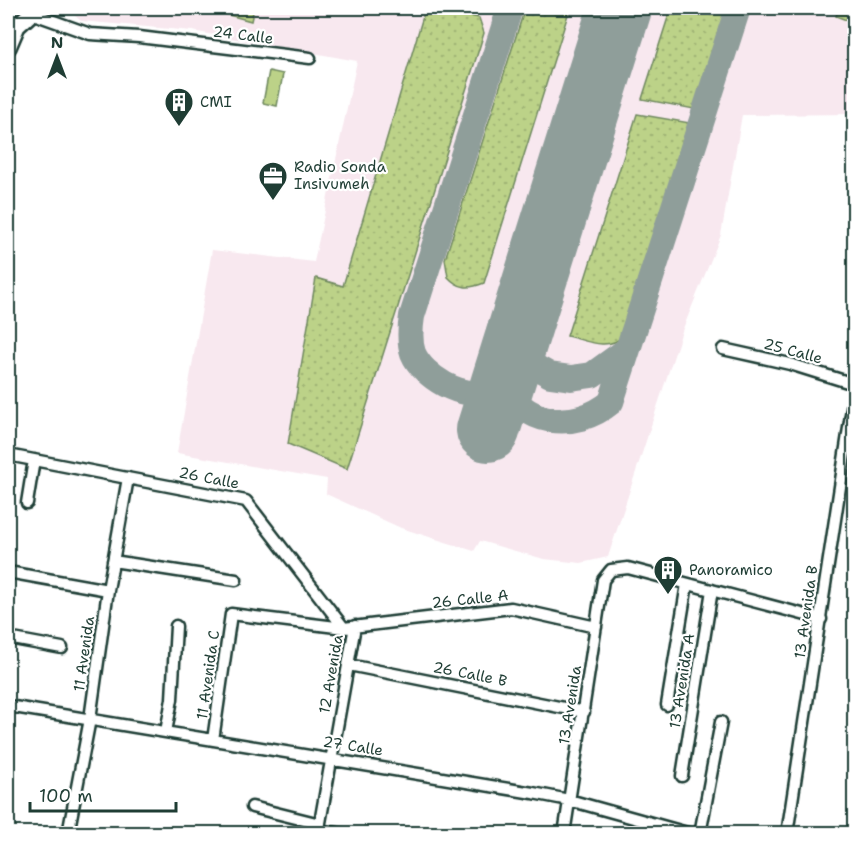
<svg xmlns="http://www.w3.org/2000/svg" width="862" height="841" font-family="'Shantell Sans',sans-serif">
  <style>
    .built { fill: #f8e8ef }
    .grass { fill: url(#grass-dots); stroke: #6e885e; stroke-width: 1.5 }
    .park { fill: #bcd288; stroke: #6e885e; stroke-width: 1.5 }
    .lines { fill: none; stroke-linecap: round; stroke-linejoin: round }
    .taxiway { stroke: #8f9e9a; stroke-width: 26 }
    .runway { stroke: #8f9e9a; stroke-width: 64 }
    .minor-casing { stroke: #1f3d34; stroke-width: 15 }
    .secondary-casing { stroke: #1f3d34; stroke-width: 20 }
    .minor { stroke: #fff; stroke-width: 10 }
    .secondary { stroke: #fff; stroke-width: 15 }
    .labels { text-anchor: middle; stroke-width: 4.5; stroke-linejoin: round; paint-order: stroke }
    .street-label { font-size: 15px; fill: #1f3d34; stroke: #fff }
    .poi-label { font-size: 15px; fill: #1f3d34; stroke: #fff; text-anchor: start }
  </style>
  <defs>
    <pattern id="grass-dots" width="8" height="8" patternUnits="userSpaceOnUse" patternTransform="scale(1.5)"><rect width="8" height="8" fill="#bcd288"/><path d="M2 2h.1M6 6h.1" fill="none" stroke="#a1b576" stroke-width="1.8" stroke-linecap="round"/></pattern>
  </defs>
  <rect width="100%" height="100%" fill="#fff"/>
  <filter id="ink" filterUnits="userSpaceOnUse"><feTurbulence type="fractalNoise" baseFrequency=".0167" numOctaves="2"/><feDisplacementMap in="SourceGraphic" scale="12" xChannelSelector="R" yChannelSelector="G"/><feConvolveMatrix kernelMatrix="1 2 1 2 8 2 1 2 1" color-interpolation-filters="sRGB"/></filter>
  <g filter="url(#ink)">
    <path class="built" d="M66,8H854V114L742,115L721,235L682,331L608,557L581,563L544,559L480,541L474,551L401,528L326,494L327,479L177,453L212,250L314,262L357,61L192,31L81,21Z"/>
    <path class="grass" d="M433,8L479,18L484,33L347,469L288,444L316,278L343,286L424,13Z
      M525,8H570L484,283C469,289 459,289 448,277L445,259Z
      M671,8H727L694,109L642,99Z
      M637,114L690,123L623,336C608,352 585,340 567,336Z"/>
    <path class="park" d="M227,8H254L251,21L225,14Z
      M839,8H854V23L836,16Z
      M269,71L283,74L277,106L263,103Z"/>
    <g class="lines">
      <path class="taxiway" d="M510,8L412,316C410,329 409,341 413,353C423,377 462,400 488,391C493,389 499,384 503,381C522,426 575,432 611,402L738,8
        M518,335L532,365L550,375L571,378L592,375L628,349"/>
      <path class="runway" d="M488,430L620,8"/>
      <g class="minor-casing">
        <path id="minor" d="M31,13L90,34L139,37L310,58
          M723,349L790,364L854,384
          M8,455L246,501L344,628
          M27,503L34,460
          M113,561L236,580
          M8,572L108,590
          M8,638L62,648
          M349,665L584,712
          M667,705L687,584
          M8,706L533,793L569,800L691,834
          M166,732L172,699L176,626
          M213,740L231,614L344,628L511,608L596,627
          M682,776L712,590
          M252,807L320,824
          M319,830L342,834
          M68,834L90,719L108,590L128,478
          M318,834L355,626
          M564,834L603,580L611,570L628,568L821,619
          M700,834L721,722
          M787,834L854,395"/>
      </g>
      <g class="secondary-casing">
        <path id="secondary" d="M8,47L17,26L37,8"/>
      </g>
      <use href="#minor" class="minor"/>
      <use href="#secondary" class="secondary"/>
    </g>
  </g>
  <defs>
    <g id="building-pin" transform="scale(1.5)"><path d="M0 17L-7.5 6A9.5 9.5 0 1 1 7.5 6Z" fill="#1f3d34" stroke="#fff"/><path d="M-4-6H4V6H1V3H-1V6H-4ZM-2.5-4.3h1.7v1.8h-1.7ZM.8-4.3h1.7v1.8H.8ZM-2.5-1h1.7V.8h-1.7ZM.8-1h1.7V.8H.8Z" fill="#fff"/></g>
    <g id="office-pin" transform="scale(1.5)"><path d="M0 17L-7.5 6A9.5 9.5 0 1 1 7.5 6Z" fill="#1f3d34" stroke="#fff"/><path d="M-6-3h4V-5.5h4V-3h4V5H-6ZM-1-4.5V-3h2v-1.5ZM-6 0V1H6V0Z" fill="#fff"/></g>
  </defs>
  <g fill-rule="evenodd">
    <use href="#building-pin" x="179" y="102"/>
    <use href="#office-pin" x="273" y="176"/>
    <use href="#building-pin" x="668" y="570"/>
  </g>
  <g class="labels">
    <g class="street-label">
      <text transform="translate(243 35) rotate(7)" y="5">24 Calle</text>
      <text transform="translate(793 351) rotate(15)" y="5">25 Calle</text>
      <text transform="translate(209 478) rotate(11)" y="5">26 Calle</text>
      <text transform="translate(470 599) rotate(-6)" y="5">26 Calle A</text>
      <text transform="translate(806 612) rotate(-82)" y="5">13 Avenida B</text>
      <text transform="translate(84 654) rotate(-82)" y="5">11 Avenida</text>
      <text transform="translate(331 674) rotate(-80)" y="5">12 Avenida</text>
      <text transform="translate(470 674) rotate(11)" y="5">26 Calle B</text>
      <text transform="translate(208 675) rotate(-82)" y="5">11 Avenida C</text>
      <text transform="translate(682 681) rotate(-81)" y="5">13 Avenida A</text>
      <text transform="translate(570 705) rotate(-81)" y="5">13 Avenida</text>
      <text transform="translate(353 746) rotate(9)" y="5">27 Calle</text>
    </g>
    <g class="poi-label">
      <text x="200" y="107">CMI</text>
      <text x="294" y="172">Radio Sonda<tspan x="294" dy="17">Insivumeh</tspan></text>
      <text x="689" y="575">Panoramico</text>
    </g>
  </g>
  <rect width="862" height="841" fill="none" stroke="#fff" stroke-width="30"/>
  <rect x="15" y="15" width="832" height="811" fill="none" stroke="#1f3d34" stroke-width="2" filter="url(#ink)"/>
  <g transform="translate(57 57)" stroke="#ffffff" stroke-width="4.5" paint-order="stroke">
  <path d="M0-4.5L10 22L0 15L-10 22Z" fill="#1f3d34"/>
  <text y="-9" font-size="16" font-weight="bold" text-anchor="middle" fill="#1f3d34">N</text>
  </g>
  <path d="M30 802v9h146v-9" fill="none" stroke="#1f3d34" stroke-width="3"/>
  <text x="39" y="802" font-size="18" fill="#1f3d34" stroke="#ffffff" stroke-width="4.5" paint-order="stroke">100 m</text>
</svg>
